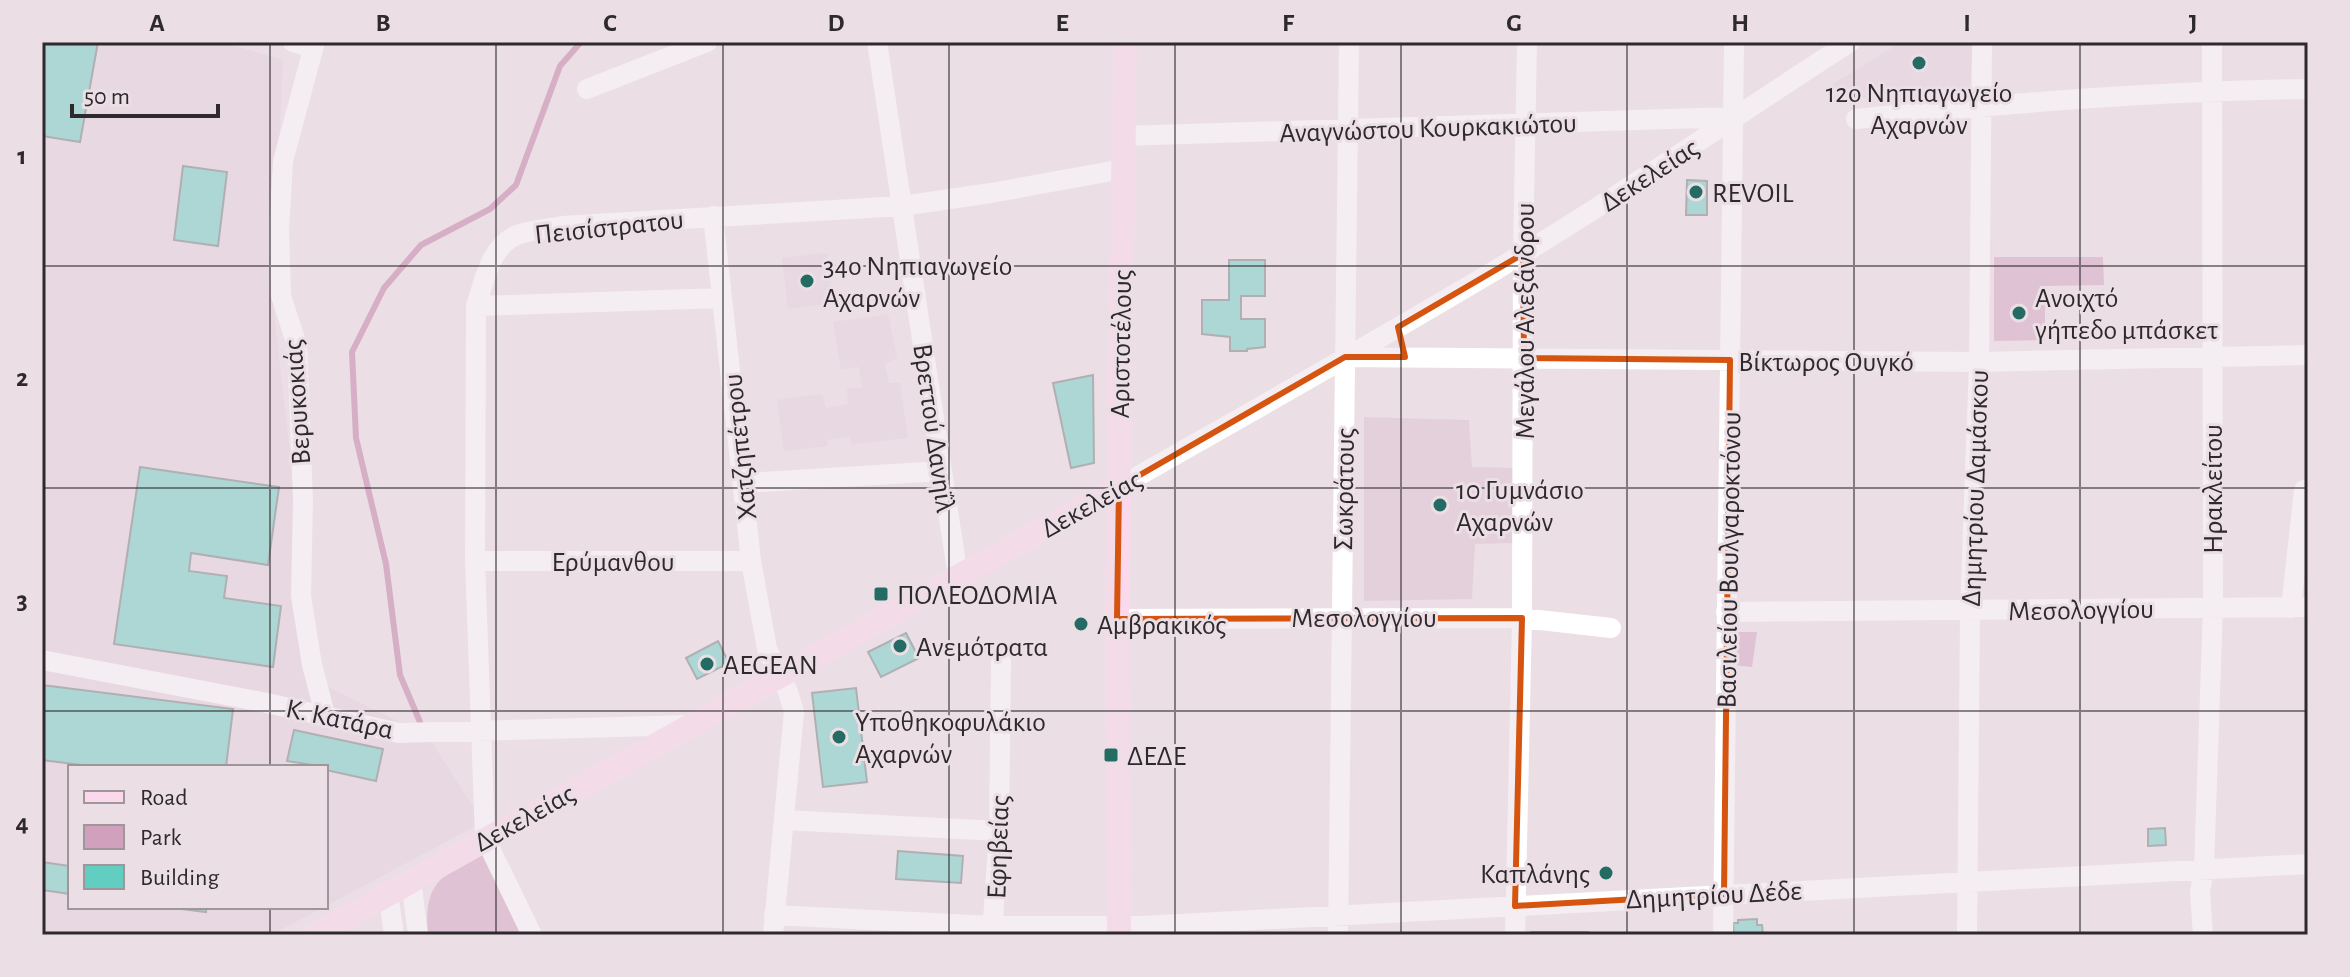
<svg xmlns="http://www.w3.org/2000/svg" width="2350" height="977" font-family="'Alegreya Sans',sans-serif">
  <style>
    .built { fill: #e4d0db }
    .green { fill: #d1a0bc }
    .lines { fill: none; stroke-linecap: round; stroke-linejoin: round }
    .stream { stroke: #bc769f; stroke-width: 6 }
    .building { fill: #62cec1; stroke: #697775; stroke-width: 2 }
    .minor { stroke: #fff; stroke-width: 20 }
    .major { stroke: #fcd8ec; stroke-width: 24 }
    .marked { fill: none; stroke: #d5540f; stroke-width: 6; stroke-linejoin: round }
    .grid { fill: none; stroke: #2e292c; stroke-width: 2; stroke-opacity: 0.55 }
    .poi-dot { fill: #236b63; stroke: #ebdfe5; stroke-width: 3 }
    .labels { text-anchor: middle; stroke-width: 6; stroke-linejoin: round; paint-order: stroke }
    .poi-label { font-size: 28px; fill: #2e292c; stroke: #ebdfe5; text-anchor: start }
    .street-label { font-size: 28px; fill: #2e292c; stroke: #ebdfe5 }
    .neatline { fill: none; stroke: #2e292c; stroke-width: 3 }
    .grid-label { font-size: 26px; text-anchor: middle; font-weight: bold; fill: #2e292c }
  </style>
  <rect width="100%" height="100%" fill="#ebdfe5"/>
  <path class="built" d="M42,42H222L283,60L272,295L316,681L428,736L483,822L326,906V767H70V907H324L271,935H42Z
    M1901,42H1973L1970,93L1845,99L1837,94L1833,84Z
    M827,253L833,303L788,309L782,258Z
    M888,314L897,358L885,364L889,383H900L908,438L852,444L849,437L827,440L828,446L784,451L777,400L822,394L826,408L848,404L847,389L862,387L859,367L841,369L833,322Z
    M1364,417L1469,420L1472,467L1516,468L1514,543L1475,544L1472,599L1364,601Z"/>
  <path class="green" d="M1994,257H2103L2104,285L2045,286V340L1994,341Z
    M1734,632H1757L1752,667L1734,665Z
    M484,853L521,935H428C423,882 441,876 484,853Z"/>
  <g class="lines">
    <path class="stream" d="M420,722L400,675L386,564L356,438L352,352L384,288L421,245L490,209L516,185L560,66L581,42"/>
  </g>
  <path class="building" d="M42,42H98L80,142L42,136Z
    M183,166L227,172L218,246L174,240Z
    M1687,180L1707,181V215H1686Z
    M1229,260H1265V296H1241V319H1265V347L1247,349V351H1230V337L1202,334V300H1229Z
    M1093,375L1094,463L1071,468L1053,383Z
    M140,467L279,487L268,565L191,553L189,571L227,576L224,598L281,606L273,667L114,644Z
    M906,633L919,658L881,677L868,652Z
    M718,641L729,663L697,679L686,658Z
    M42,685L233,709L226,767H98L42,760Z
    M856,688L867,782L823,787L812,693Z
    M294,730L383,749L376,781L326,770V767L287,761Z
    M2165,828L2166,845L2148,846V829Z
    M898,851L963,856L961,883L896,879Z
    M42,862L70,866V894L42,890Z
    M166,907H206V912Z
    M1757,919V925H1762L1763,935H1734L1733,923H1738V920Z
    M1531,932H1588V935H1531Z"/>
  <g class="lines">
    <path class="minor" d="M293,42L313,48
      M315,42L283,161L279,230L281,296L297,345L303,501L301,596L312,665L326,718
      M877,42L958,577
      M587,89L707,42
      M1856,119C2006,103 2157,91 2308,89
      M1123,136L1733,117
      M713,216L751,561L767,649L788,692L794,712L773,935
      M476,306L722,298
      M1345,357L1979,362L2308,355
      M744,483L941,471
      M1119,487C1254,410 1390,334 1524,253C1635,186 1741,112 1850,42
      M475,561H751
      M2291,608L2304,490
      M1726,612L2308,607
      M1117,619L1522,618L1611,628
      M42,660L267,703L399,733L691,725
      M784,820L999,831
      M411,880L418,935
      M388,893L394,935
      M774,915L993,926H1142L2308,864
      M532,935L485,838L475,561L476,306C484,282 490,246 517,235C531,230 548,229 562,226L902,206L991,193L1123,169
      M992,935L999,831L1001,662
      M1338,935L1349,42
      M1515,935L1522,618L1523,254L1527,42
      M1723,935L1734,42
      M1967,935L1970,611L1979,362L1982,42
      M2203,935L2200,892L2204,868L2213,607L2212,42"/>
    <path class="major" d="M315,935L1119,487
      M1119,935L1117,619L1125,42"/>
  </g>
  <path d="M0 0H2350V977H0ZM1523,254L1524,358L1730,360L1724,894L1515,906L1522,618L1117,619L1119,487L1345,357H1405L1398,327Z" fill="#ebdfe5" fill-opacity=".55" fill-rule="evenodd"/>
  <path class="marked" d="M1523,254L1524,358L1730,360L1724,894L1515,906L1522,618L1117,619L1119,487L1345,357H1405L1398,327Z"/>
  <path class="grid" d="M270,42V767M496,42V935M723,42V935M949,42V935M1175,42V935M1401,42V935M1627,42V935M1854,42V935M2080,42V935M42,266H2308M42,488H2308M42,711H2308M270,907V935"/>
  <g class="poi-dot">
    <circle cx="1919" cy="63" r="8"/>
    <circle cx="1696" cy="192" r="8"/>
    <circle cx="807" cy="281" r="8"/>
    <circle cx="2019" cy="313" r="8"/>
    <circle cx="1440" cy="505" r="8"/>
    <rect x="873" y="586" width="16" height="16" rx="4"/>
    <circle cx="1081" cy="624" r="8"/>
    <circle cx="900" cy="646" r="8"/>
    <circle cx="707" cy="664" r="8"/>
    <circle cx="839" cy="737" r="8"/>
    <rect x="1103" y="747" width="16" height="16" rx="4"/>
    <circle cx="1606" cy="873" r="8"/>
  </g>
  <g class="labels">
    <g class="poi-label">
      <text x="1919" y="102" text-anchor="middle">12ο Νηπιαγωγείο<tspan x="1919" dy="32">Αχαρνών</tspan></text>
      <text x="1712" y="202">REVOIL</text>
      <text x="823" y="275">34o Νηπιαγωγείο<tspan x="823" dy="32">Αχαρνών</tspan></text>
      <text x="2035" y="307">Ανοιχτό<tspan x="2035" dy="32">γήπεδο μπάσκετ</tspan></text>
      <text x="1456" y="499">10 Γυμνάσιο<tspan x="1456" dy="32">Αχαρνών</tspan></text>
      <text x="897" y="604">ΠΟΛΕΟΔΟΜΙΑ</text>
      <text x="1097" y="634">Αμβρακικός</text>
      <text x="916" y="656">Ανεμότρατα</text>
      <text x="723" y="674">AEGEAN</text>
      <text x="855" y="731">Υποθηκοφυλάκιο<tspan x="855" dy="32">Αχαρνών</tspan></text>
      <text x="1127" y="765">ΔΕΔΕ</text>
      <text x="1590" y="883" text-anchor="end">Καπλάνης</text>
    </g>
    <g class="street-label">
      <text transform="translate(1428 127) rotate(-2)" y="10">Αναγνώστου Κουρκακιώτου</text>
      <text transform="translate(1649 174) rotate(-33)" y="10">Δεκελείας</text>
      <text transform="translate(609 226) rotate(-6)" y="10">Πεισίστρατου</text>
      <text transform="translate(1524 321) rotate(-90)" y="10">Μεγάλου Αλεξάνδρου</text>
      <text transform="translate(1120 344) rotate(-89)" y="10">Αριστοτέλους</text>
      <text x="1826" y="371">Βίκτωρος Ουγκό</text>
      <text transform="translate(296 402) rotate(-94)" y="10">Βερυκοκιάς</text>
      <text transform="translate(935 428) rotate(82)" y="10">Βρεττού Δανηΐλ</text>
      <text transform="translate(739 447) rotate(-96)" y="10">Χατζηπέτρου</text>
      <text transform="translate(1974 488) rotate(-88)" y="10">Δημητρίου Δαμάσκου</text>
      <text transform="translate(1343 489) rotate(-89)" y="10">Σωκράτους</text>
      <text transform="translate(2212 489) rotate(-90)" y="10">Ηρακλείτου</text>
      <text transform="translate(1091 503) rotate(-29)" y="10">Δεκελείας</text>
      <text transform="translate(1728 560) rotate(-89)" y="10">Βασιλείου Βουλγαροκτόνου</text>
      <text x="613" y="571">Ερύμανθου</text>
      <text transform="translate(2081 609) rotate(-1)" y="10">Μεσολογγίου</text>
      <text x="1364" y="627">Μεσολογγίου</text>
      <text transform="translate(340 718) rotate(12)" y="10">Κ. Κατάρα</text>
      <text transform="translate(524 817) rotate(-29)" y="10">Δεκελείας</text>
      <text transform="translate(997 847) rotate(-88)" y="10">Εφηβείας</text>
      <text transform="translate(1714 894) rotate(-3)" y="10">Δημητρίου Δέδε</text>
    </g>
  </g>
  <rect width="2350" height="977" fill="none" stroke="#ebdfe5" stroke-width="88"/>
  <rect x="68" y="765" width="260" height="144" fill="#ebdfe5" stroke="#9f969b" stroke-width="2"/>
  <rect x="84" y="791" width="40" height="12" fill="#fcd8ec" stroke="#9f969b" stroke-width="2"/>
  <text x="140" y="805" font-size="24" fill="#2e292c">Road</text>
  <rect x="84" y="825" width="40" height="24" fill="#d1a0bc" stroke="#9f969b" stroke-width="2"/>
  <text x="140" y="845" font-size="24" fill="#2e292c">Park</text>
  <rect x="84" y="865" width="40" height="24" fill="#62cec1" stroke="#9f969b" stroke-width="2"/>
  <text x="140" y="885" font-size="24" fill="#2e292c">Building</text>
  <path d="M72 104v12h146v-12" fill="none" stroke="#2e292c" stroke-width="4"/>
  <text x="84" y="104" font-size="24" fill="#2e292c" stroke="#ebdfe5" stroke-width="6" paint-order="stroke">50 m</text>
  <rect x="44" y="44" width="2262" height="889" class="neatline"/>
  <g class="grid-label">
    <text x="157" y="31">A</text>
    <text x="383" y="31">B</text>
    <text x="610" y="31">C</text>
    <text x="836" y="31">D</text>
    <text x="1062" y="31">E</text>
    <text x="1288" y="31">F</text>
    <text x="1514" y="31">G</text>
    <text x="1740" y="31">H</text>
    <text x="1967" y="31">I</text>
    <text x="2193" y="31">J</text>
    <text x="22" y="164">1</text>
    <text x="22" y="386">2</text>
    <text x="22" y="609">3</text>
    <text x="22" y="831">4</text>
  </g>
</svg>
